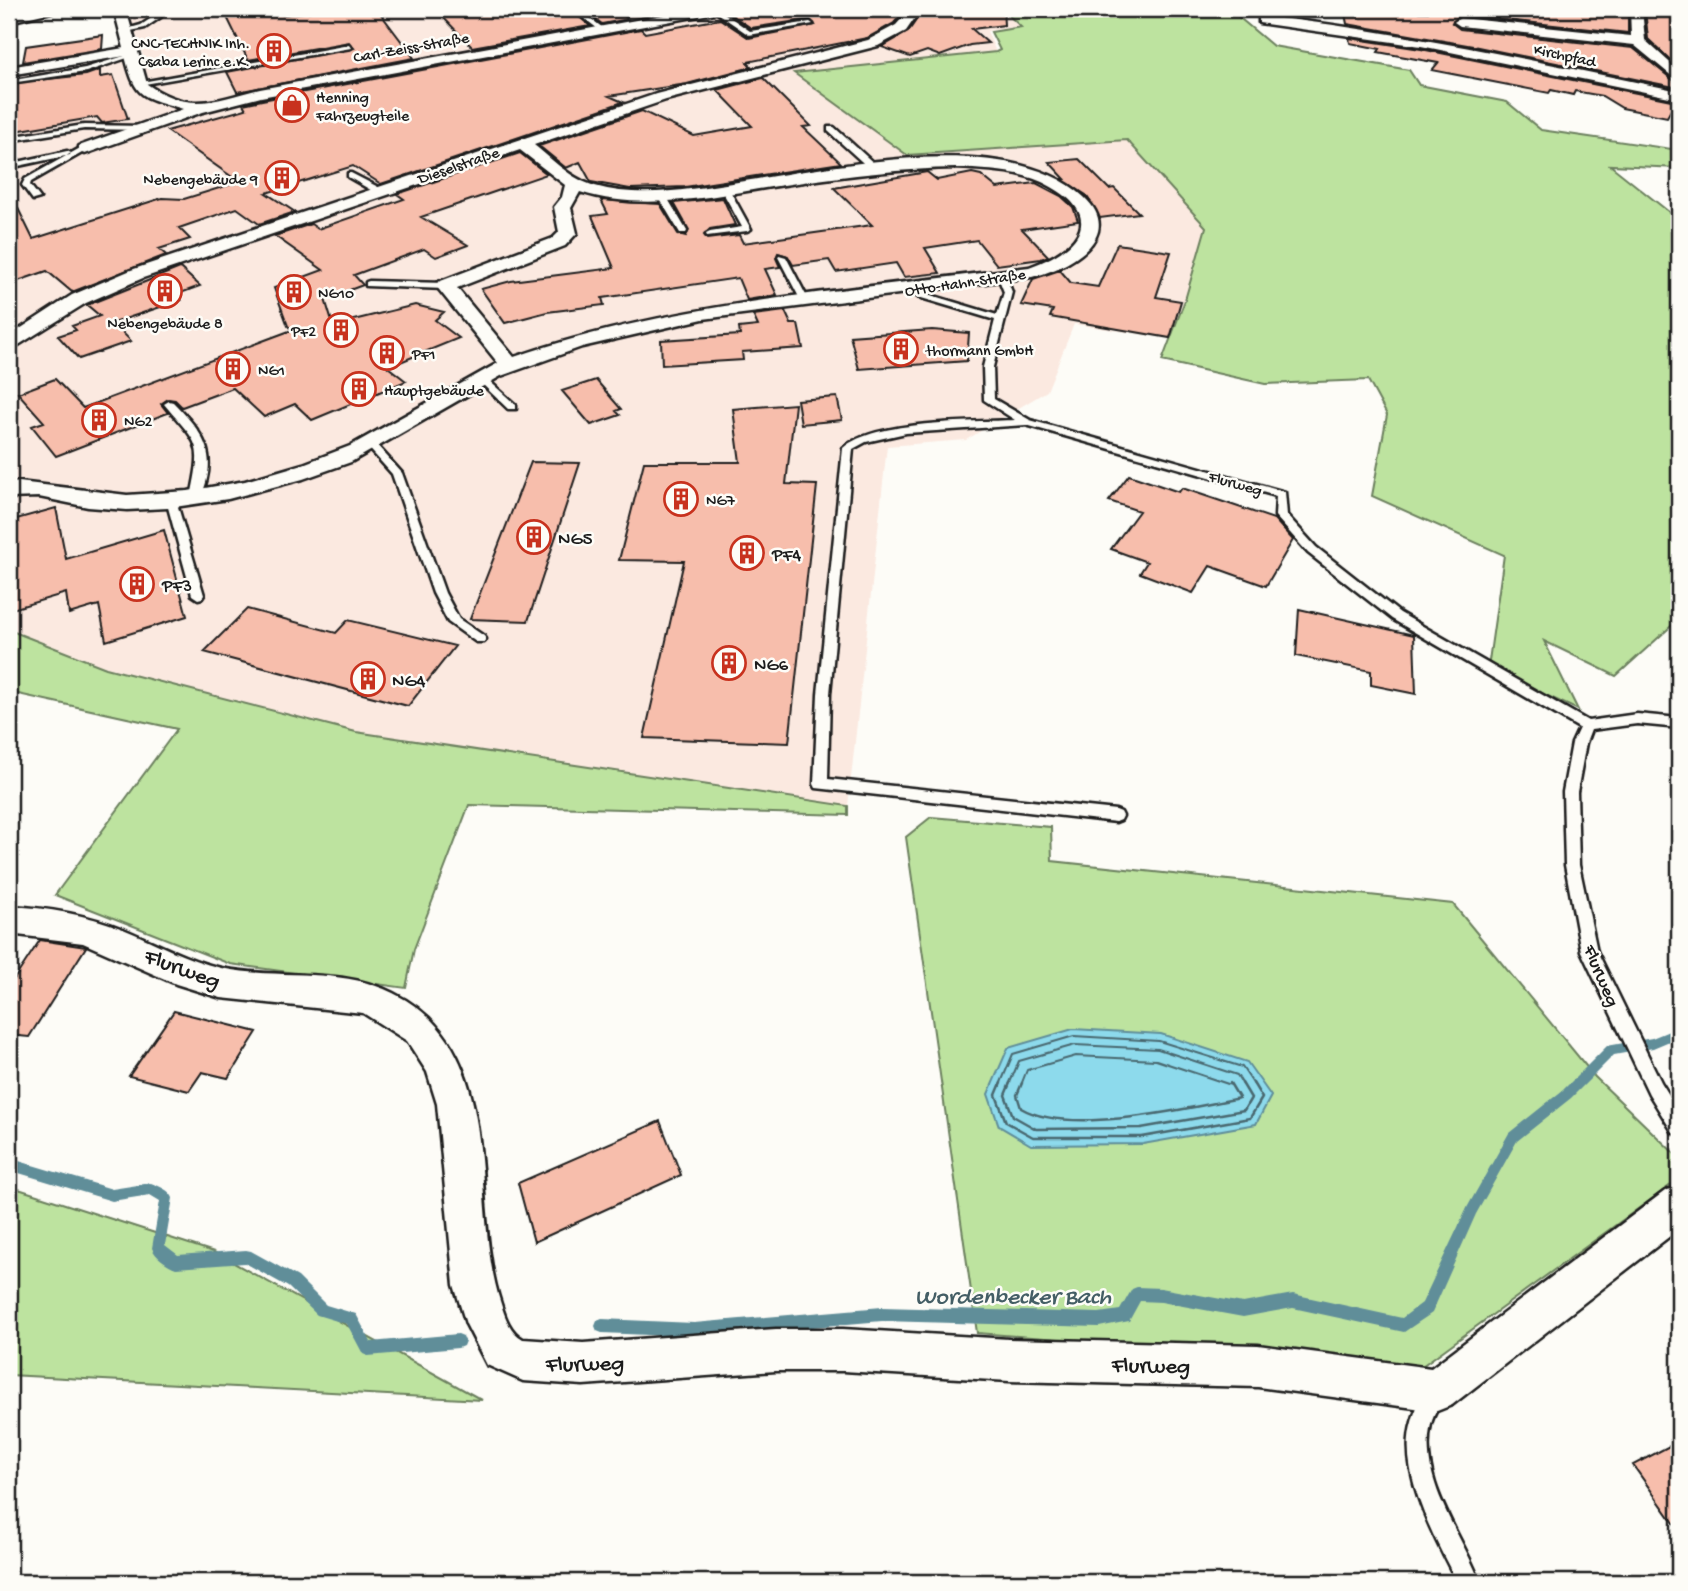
<svg xmlns="http://www.w3.org/2000/svg" width="1688" height="1591" font-family="'Gochi Hand',sans-serif">
  <style>
    .built { fill: #fbe9e0 }
    .green { fill: #bde39f; stroke: #6c805e; stroke-width: 2 }
    .water { fill: #8ddaec; stroke: #608e99; stroke-width: 2 }
    .lines { fill: none; stroke-linecap: round; stroke-linejoin: round }
    .shore-far1 { stroke: #49686f; stroke-width: 2 }
    .shore { stroke: #49686f; stroke-width: 2.5 }
    .stream { fill: #608e99; fill-rule: evenodd }
    .building { fill: #f7beac; stroke: #1c1c1c; stroke-width: 2 }
    .service-casing { stroke: #1c1c1c; stroke-width: 5 }
    .minor-casing { stroke: #1c1c1c; stroke-width: 5 }
    .service { fill: #fdfcf7; fill-rule: evenodd }
    .minor { fill: #fdfcf7; fill-rule: evenodd }
    .labels { text-anchor: middle; stroke-width: 5; stroke-linejoin: round; paint-order: stroke }
    .far-poi-label { font-size: 16px; fill: #1c1c1c; stroke: #fdfcf7; text-anchor: start }
    .far-street-label { font-size: 16px; fill: #1c1c1c; stroke: #fdfcf7 }
    .poi-label { font-size: 19px; fill: #1c1c1c; stroke: #fdfcf7; text-anchor: start }
    .street-label { font-size: 19px; fill: #1c1c1c; stroke: #fdfcf7 }
    .near-street-label { font-size: 23px; fill: #1c1c1c; stroke: #fdfcf7 }
    .near-water-label { font-size: 24px; font-style: italic; fill: #445e65; stroke: #fdfcf7 }
  </style>
  <rect width="100%" height="100%" fill="#fdfcf7"/>
  <filter id="ink" filterUnits="userSpaceOnUse"><feTurbulence type="fractalNoise" baseFrequency=".0143" numOctaves="2"/><feDisplacementMap in="SourceGraphic" scale="14" xChannelSelector="R" yChannelSelector="G"/><feConvolveMatrix kernelMatrix="1 2 1 2 8 2 1 2 1" color-interpolation-filters="sRGB"/></filter>
  <g filter="url(#ink)">
    <path class="built" d="M127,9H1002L1021,27L987,31L996,52L795,73L907,155L1127,140L1207,227L1172,339L1074,324L1047,391L966,440L887,446L848,806L356,732L106,668L9,630V77L143,56Z"/>
    <path class="green" d="M1002,9H1229L1273,46L1409,70L1419,85L1507,102L1541,130L1679,150V168L1610,165L1679,220V619L1616,676L1544,641L1578,710L1488,668L1504,555L1372,496L1387,415L1368,380L1265,384L1162,361L1185,300L1206,227L1127,140L907,155L794,73L996,52L1000,50L991,32L1021,27Z
      M9,630L106,668L356,732L848,806V815L469,805L414,949L406,988L230,964L55,895L177,729L9,692Z
      M931,817L1051,827L1052,861L1453,904L1595,1077L1679,1158V1179L1422,1366L977,1333L906,837Z
      M9,1186L214,1252L482,1400L9,1375Z"/>
    <path class="water" d="M1073,1029L1161,1034L1247,1062L1271,1096L1256,1124L1143,1144L1031,1145L999,1126L988,1094L1008,1048Z"/>
    <g class="lines">
      <path class="shore-far1" d="M1000,1085L1013,1054L1074,1036L1159,1041L1242,1067L1254,1085
        M1009,1085L1019,1061L1075,1045L1158,1049L1237,1075L1243,1085
        M1021,1085L1027,1070L1076,1056L1156,1060L1231,1085"/>
      <path class="shore" d="M1001,1083L996,1095L1006,1122L1033,1137H1142L1250,1118L1262,1098L1253,1083
        M1010,1083L1005,1095L1013,1116L1036,1129L1141,1128L1244,1110L1251,1098L1242,1083
        M1022,1083L1017,1095L1021,1108C1068,1136 1185,1109 1239,1098L1230,1083"/>
      <path class="stream" d="M1679,1027V1037L1653,1048L1614,1055L1571,1098L1517,1141L1476,1214L1432,1313L1404,1332L1293,1308L1243,1317L1161,1302L1140,1301L1129,1321L1099,1327L882,1321L694,1337L602,1333L597,1331L595,1326L597,1321L602,1319L694,1323L882,1307L1099,1313L1120,1310L1132,1289L1137,1287L1161,1288L1243,1303L1293,1294L1402,1318L1422,1303L1468,1206L1509,1133L1563,1090L1607,1046L1652,1038Z
        M9,1158L112,1189L151,1183C159,1186 170,1190 173,1198L165,1245L178,1255L246,1250L251,1251L298,1277L326,1305L356,1314L371,1342L458,1334L463,1336L465,1341L463,1346L458,1348L368,1356L363,1354L347,1324L317,1315L288,1287L245,1263L176,1268C168,1265 155,1257 152,1248L160,1201L150,1195L112,1201L9,1170Z"/>
    </g>
    <path class="building" d="M223,9H278L283,15L326,9H377L414,58L237,92L227,72L354,48L349,42L248,60Z
      M435,9H570L590,26L472,47Z
      M582,9H616L628,19L602,24Z
      M756,9H901L902,14L894,23L867,38L747,62L752,67L687,84L609,96L623,102L381,184L353,166L266,193L295,212L259,224L237,208L179,228L190,239L159,249L166,255L72,292L47,271L9,284V190L33,239L162,198L184,199L239,182L167,131L246,109L243,104L262,100L641,29L645,33L720,19L749,38L815,25L810,19L751,28L729,13Z
      M918,9H1003L1004,25L972,29L988,43L970,45L940,56L927,51L910,57L882,47L908,32L919,16Z
      M1344,9L1428,12V9H1628V33L1460,15L1452,23L1460,29L1633,48L1679,85V88L1473,46L1347,24Z
      M1645,9H1679V68L1648,39Z
      M103,35L102,49L23,62L26,46Z
      M1349,38L1421,49L1676,101L1667,117L1622,108L1602,96L1575,91L1573,95L1551,90L1549,93L1432,70L1438,63L1378,52L1380,49L1350,43Z
      M100,70V77L113,75L128,119L102,123L97,117L9,132V83L86,75Z
      M763,78L811,126L803,127L841,163L685,187L630,189L591,182L580,162L566,168L539,146L642,111L694,136L752,126L717,90Z
      M520,153L547,174L421,217L468,245L436,257L424,249L354,275L363,285L325,299L333,325L415,305L444,312L435,320L459,338L388,367L406,381L312,420L295,404L264,417L233,388L182,407L175,400L168,399L161,404L168,413L165,414L56,456L32,426L44,422L18,393L55,379L83,408L292,330L288,326L274,288L323,270L275,236L311,224L318,229L404,199L397,194Z
      M1079,159L1109,189L1114,188L1139,213L1100,218L1086,195L1061,179H1065L1049,162Z
      M927,172L937,180L972,173L981,175L997,188L1036,183L1061,196L1073,207L1078,221L1022,229L1048,256L1041,259L997,265L977,240L925,248L940,273L904,277L896,263L836,272L829,260L793,265L788,256L778,253L776,258L780,267L765,269L777,295L747,300L738,278L602,298L604,305L547,312L505,323L481,289L511,281L614,268L592,216L608,214L601,200L660,204L678,234L686,236L689,230L674,203L723,198L735,225L710,229L704,235L707,239L739,235L743,243L872,225L834,188Z
      M1117,244L1171,252L1156,297L1181,301L1170,338L1050,317L1053,310L1021,305L1033,279L1060,270L1071,283L1098,287Z
      M180,268L200,286L175,295L181,300L113,323L131,341L79,359L58,336L76,330L72,326L100,316L87,305Z
      M785,311L791,324H798L803,348L742,352L743,360L662,365L661,340L740,335L739,328L758,326L753,315Z
      M932,330L969,333L967,361L859,369L850,336Z
      M596,380L621,409L616,411L620,415L591,425L562,391Z
      M837,397L842,420L801,424L797,400Z
      M795,404L786,484L817,485L789,743L644,738L684,561L619,560L644,462H740L733,409Z
      M531,462L580,463L528,621L470,619Z
      M1129,475L1179,492L1182,488L1274,519L1293,540L1266,586L1210,566L1193,593L1140,573L1147,562L1111,549L1139,511L1109,501Z
      M56,508L66,559L164,530L187,616L106,641L99,605L69,614L66,593L9,610V521Z
      M247,609L336,633L348,620L455,646L408,706L204,652Z
      M1299,609L1414,635L1416,694L1371,685V671L1296,656Z
      M40,940L86,947L29,1037L9,1035V987Z
      M174,1011L257,1032L228,1078L202,1072L189,1091L129,1076Z
      M660,1121L681,1175L534,1242L518,1183Z
      M1679,1441V1530L1633,1465Z"/>
    <g class="lines">
      <g class="service-casing">
        <path id="service" d="M156,9H166L161,11V17L145,28L126,32L123,30L141,25L156,15Z
          M572,9H578L607,31L602,32Z
          M711,9H718L750,31L810,22L813,24L749,35Z
          M349,45L351,48L139,85L136,83Z
          M131,54L136,55L86,72L17,82L14,80L85,68Z
          M84,125L145,126L149,128L145,130L84,129L9,141V137Z
          M828,127H834L878,167V171H872L828,131Z
          M82,147L89,149L31,182L30,185L40,198L33,200L22,185L25,179Z
          M67,151L71,153L70,155L9,168V164Z
          M351,173L382,189L383,191L376,193L348,177V173Z
          M725,187L729,189L751,229L747,231L707,236L706,234L710,232L742,227L721,189Z
          M659,194H665L687,231L686,233H680L658,196Z
          M779,255L786,257L809,301L808,303L801,301L778,257Z
          M1002,274L1006,277L1012,292L993,367L994,399L1030,420L1285,492L1287,515L1316,547L1400,613L1588,721L1637,714L1679,718V728L1637,724L1591,730L1586,743L1577,792L1579,865L1597,951L1661,1082L1679,1111V1135L1673,1133L1649,1094L1581,951L1565,865L1563,792L1572,743L1579,728L1392,619L1308,553L1275,516L1276,496L1026,425L906,433L866,442L853,449L830,694L828,779L1116,810L1121,812L1123,816L1121,820L1116,822L816,788L814,784L818,694L843,448C875,420 972,422 1015,420L984,400L983,367L995,320L918,297L906,289L913,287L924,293L997,315L1004,292L998,277Z
          M369,281L445,283L449,286L445,289L366,286V282Z
          M479,377H485L516,405V409H508L479,381Z
          M169,401L173,402C204,434 220,454 200,499L196,500L191,497C203,440 199,446 164,404Z
          M371,442L375,443L402,473L445,593L459,619L484,636L486,639L484,642H476L448,622L433,593L392,474L366,445Z
          M171,497L176,500L204,595L202,598L198,599L192,595L166,500Z
          M1435,1384L1442,1387L1445,1394C1441,1404 1434,1413 1431,1424C1418,1481 1461,1532 1480,1582H1457C1435,1539 1397,1471 1412,1422C1415,1409 1422,1398 1428,1387Z"/>
      </g>
      <g class="minor-casing">
        <path id="minor" d="M39,9H64L9,22V14Z
          M114,9H126L147,84C190,114 215,100 260,89L696,9H721L715,13L261,97L203,112L85,154L79,152V146L183,109C142,96 136,100 125,56L9,75V67L124,48Z
          M903,9H915L917,15L906,31L878,46L666,100L534,145C553,160 571,179 595,186C640,199 693,189 738,182C830,168 1009,127 1084,197C1127,237 1066,269 1032,277L703,319L582,347L501,376L351,462L303,479L228,499L168,508L127,510L88,507L39,497L9,498V484L19,482L127,495L188,491L245,481L303,464L350,446L498,363L436,286L438,282L553,238L559,232L554,207L562,197L565,185L520,150L143,278L86,303L9,351V336L72,295L131,270L656,94L868,40L896,25L905,15ZM956,168C984,170 1016,170 1042,182C1107,213 1083,248 1029,267C855,290 681,300 514,357L457,288L565,246L577,233L571,208L580,192C650,214 726,193 797,183C850,175 902,169 956,168Z
          M1630,9H1642L1645,40L1679,71V82L1634,45L1460,26L1454,22L1460,18L1631,36Z
          M1264,16C1404,32 1541,62 1679,91V99L1421,46L1259,23V17Z
          M9,906C49,908 85,914 123,929C155,942 186,960 221,968C278,980 339,966 393,993C510,1050 467,1203 501,1304C505,1317 510,1332 523,1339L583,1343L776,1329H843L1009,1339L1258,1345L1431,1368L1665,1191L1679,1186V1229L1452,1405L1437,1411L1258,1387L1009,1381L843,1371H776L583,1385L523,1381L487,1365L466,1324L454,1285L437,1104L427,1072L407,1041L363,1013L221,998L176,984L83,943L9,934Z"/>
      </g>
      <use href="#service" class="service"/>
      <use href="#minor" class="minor"/>
    </g>
  </g>
  <defs>
    <g id="building-ring" transform="scale(1.75)"><circle r="9.5" fill="#fdfcf7" stroke="#c8321e" stroke-width="1.5"/><path d="M-4-6H4V6H1V3H-1V6H-4ZM-2.5-4.3h1.7v1.8h-1.7ZM.8-4.3h1.7v1.8H.8ZM-2.5-1h1.7V.8h-1.7ZM.8-1h1.7V.8H.8Z" fill="#c8321e"/></g>
    <g id="shop-ring" transform="scale(1.75)"><circle r="9.5" fill="#fdfcf7" stroke="#c8321e" stroke-width="1.5"/><path d="M-5-2.5h2.3a2.7 3.5 0 0 1 5.4 0H5L5.5 6h-11ZM-1.5-2.5h3a1.5 2.3 0 0 0-3 0Z" fill="#c8321e"/></g>
  </defs>
  <g fill-rule="evenodd">
    <use href="#building-ring" x="274" y="51"/>
    <use href="#shop-ring" x="292" y="105"/>
    <use href="#building-ring" x="282" y="178"/>
    <use href="#building-ring" x="165" y="291"/>
    <use href="#building-ring" x="294" y="292"/>
    <use href="#building-ring" x="341" y="330"/>
    <use href="#building-ring" x="901" y="349"/>
    <use href="#building-ring" x="387" y="353"/>
    <use href="#building-ring" x="233" y="369"/>
    <use href="#building-ring" x="359" y="389"/>
    <use href="#building-ring" x="99" y="420"/>
    <use href="#building-ring" x="681" y="499"/>
    <use href="#building-ring" x="534" y="537"/>
    <use href="#building-ring" x="747" y="553"/>
    <use href="#building-ring" x="137" y="584"/>
    <use href="#building-ring" x="729" y="663"/>
    <use href="#building-ring" x="368" y="679"/>
  </g>
  <g class="labels">
    <g class="far-poi-label">
      <text x="250" y="48" text-anchor="end">CNC-TECHNIK Inh.<tspan x="250" dy="18">Csaba Lerinc e.K.</tspan></text>
      <text x="316" y="102">Henning<tspan x="316" dy="18">Fahrzeugteile</tspan></text>
      <text x="258" y="184" text-anchor="end">Nebengebäude 9</text>
      <text x="318" y="298">NG10</text>
      <text x="165" y="328" text-anchor="middle">Nebengebäude 8</text>
      <text x="316" y="336" text-anchor="end">PF2</text>
      <text x="926" y="355">thormann GmbH</text>
      <text x="412" y="359">PF1</text>
      <text x="258" y="375">NG1</text>
      <text x="384" y="395">Hauptgebäude</text>
      <text x="124" y="426">NG2</text>
      <text x="706" y="505">NG7</text>
    </g>
    <g class="far-street-label">
      <text transform="translate(411 46) rotate(-10)" y="6">Carl-Zeiss-Straße</text>
      <text transform="translate(1565 54) rotate(12)" y="6">Kirchpfad</text>
      <text transform="translate(458 164) rotate(-19)" y="6">Dieselstraße</text>
      <text transform="translate(965 281) rotate(-8)" y="6">Otto-Hahn-Straße</text>
      <text transform="translate(1236 482) rotate(16)" y="6">Flurweg</text>
    </g>
    <g class="poi-label">
      <text x="558" y="544">NG5</text>
      <text x="772" y="560">PF4</text>
      <text x="162" y="591">PF3</text>
      <text x="754" y="670">NG6</text>
      <text x="392" y="686">NG4</text>
    </g>
    <g class="street-label">
      <text transform="translate(1603 975) rotate(67)" y="7">Flurweg</text>
    </g>
    <g class="near-street-label">
      <text transform="translate(183 967) rotate(20)" y="8">Flurweg</text>
      <text transform="translate(585 1362) rotate(-1)" y="8">Flurweg</text>
      <text transform="translate(1151 1364) rotate(1)" y="8">Flurweg</text>
    </g>
    <g class="near-water-label">
      <text x="1013" y="1303">Wordenbecker Bach</text>
    </g>
  </g>
  <rect width="1688" height="1591" fill="none" stroke="#fdfcf7" stroke-width="35"/>
  <rect x="18" y="18" width="1653" height="1556" fill="none" stroke="#1c1c1c" stroke-width="2.5" filter="url(#ink)"/>
</svg>
